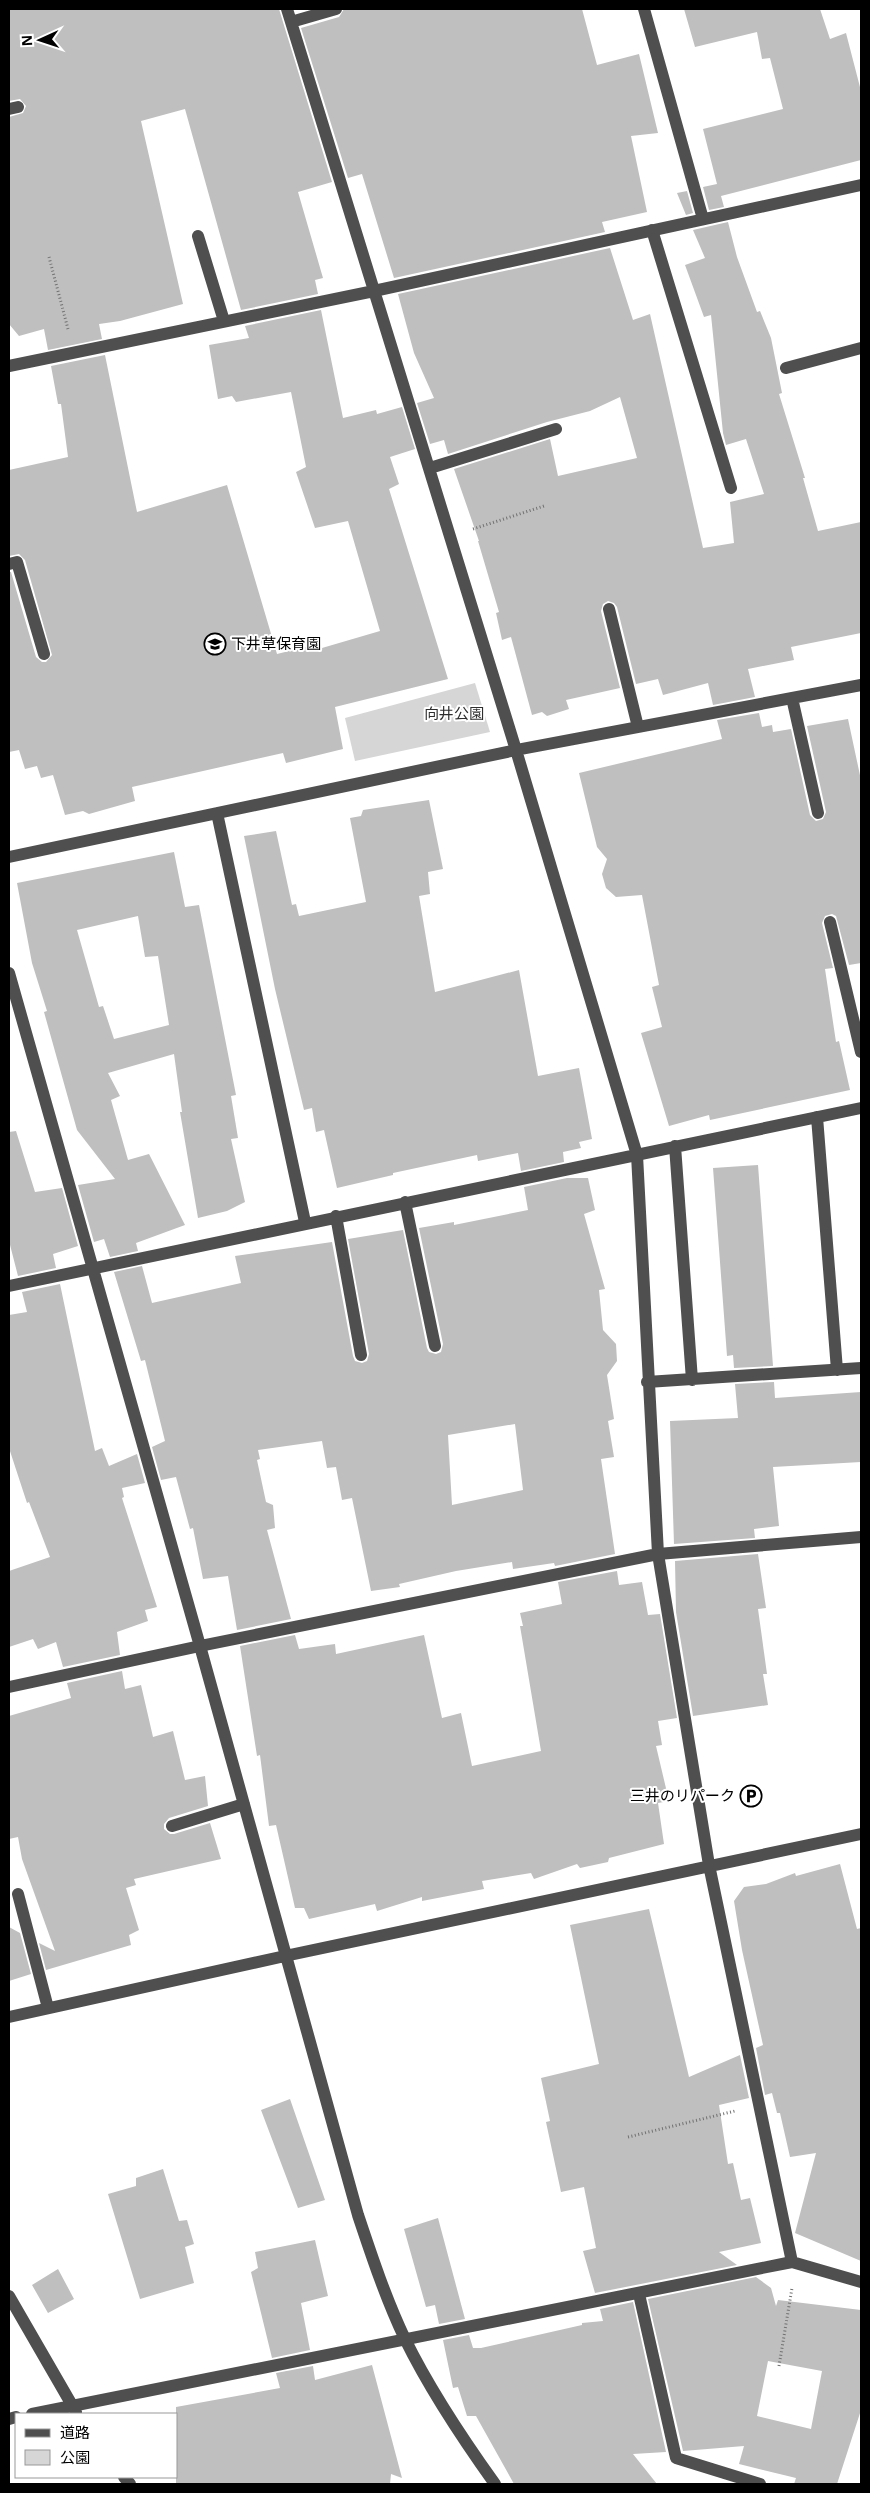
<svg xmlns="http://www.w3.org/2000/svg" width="870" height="2493" font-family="'Noto Sans','Noto Sans JP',sans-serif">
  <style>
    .green { fill: #d6d6d6 }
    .building { fill: #bfbfbf; fill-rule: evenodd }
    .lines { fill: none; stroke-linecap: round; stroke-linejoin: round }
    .path { stroke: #717171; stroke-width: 3; stroke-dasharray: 1 2.5; stroke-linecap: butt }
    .minor { stroke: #4f4f4f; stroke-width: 12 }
    .labels { text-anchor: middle; stroke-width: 4; stroke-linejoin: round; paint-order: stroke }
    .poi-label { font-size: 15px; fill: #000; stroke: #fff; text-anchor: start }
    .park-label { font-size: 15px; fill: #2d2d2d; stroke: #fff }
  </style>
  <rect width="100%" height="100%" fill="#fff"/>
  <path class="green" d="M475,683L490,732L355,761L345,718Z"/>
  <path class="building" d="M9,9H279L332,182L298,192L323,278L315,280L318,294L241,310L185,109L141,121L183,304L120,321L99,324L102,339L48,350L44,329L19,336L9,324V117L23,113L26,106L20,99L9,101Z
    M344,9H582L597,65L639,54L658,133L631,136L647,212L602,222L605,232L394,278L362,174L348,178L301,28L339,17Z
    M684,9H820L830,39L846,33L861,91V160L721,196L724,207L709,210L703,187L717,184L703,129L783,109L770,58L762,59L757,32L695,47Z
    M687,191L693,213L686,215L677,193Z
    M728,222L737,257L757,312L760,311L771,338L782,393L779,394L805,478H803L818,531L861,522V633L791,647L794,660L748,669L755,697L713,705L708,683L663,695L658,679L636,684L617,607L614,603L608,601L603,604L601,611L620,688L566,700L569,709L547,716L542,712L532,715L511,637L502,640L496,613L499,612L478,541H479L454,469L550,439L558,476L637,458L620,397L590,411L547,422L448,454L444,440L430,444L417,403L434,398L414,353L398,294L610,248L633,320L650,314L703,548L734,543L730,502L764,494L746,439L726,445L723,433L711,315L704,317L685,265L705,258L693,230Z
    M321,310L343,418L376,410L377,414L402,407L415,449L390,457L399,484L389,489L448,679L335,707L343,749L286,763L283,753L132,787L135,801L89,814L83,811L65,815L53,775L41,778L37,766L25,769L19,750L9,752V572H11L36,657L42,662H46L52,655L25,560L19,554L9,556V470L68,457L61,404H58L51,366L105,355L137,512L227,485L277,654L321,643L322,648L380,631L348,521L315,528L296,472L306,467L291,392L236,402L232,396L218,399L209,345L249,338L245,326Z
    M759,713L762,727L772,725L773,732L791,729L810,815L816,821L823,819L826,812L807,726L848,719L861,780V963L849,965L836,916L832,914L825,916L822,923L833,968L825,969L836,1042L839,1041L850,1090L710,1120L709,1115L669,1126L641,1033L662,1027L652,987L659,985L642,895L616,897L606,888L602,874L607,859L597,847L579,773L722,739L717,720Z
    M429,800L443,869L428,872L430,894L419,896L435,992L519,970L538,1076L579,1068L592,1139L579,1142L581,1148L563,1152L564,1162L521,1171L518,1153L478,1161L477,1155L393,1173V1175L337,1188L324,1130L316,1132L312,1108L304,1110L275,989L244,836L276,831L292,905L296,904L299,916L366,902L350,818L361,816L363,810Z
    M174,852L185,907L199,905L236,1095L231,1096L238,1138L231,1139L245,1202L227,1211L198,1218L180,1112H182L174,1054L108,1073L120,1096L111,1100L128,1160L149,1154L185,1225L136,1243L138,1251L110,1257L104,1239L94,1242L78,1185L115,1179L77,1130L44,1012L47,1011L32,963L17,883ZM138,916L145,957L158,956L169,1025L114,1039L103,1006L99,1007L77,930Z
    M16,1131L35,1192L62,1188L78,1246L53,1254L56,1268L18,1276L9,1241V1132Z
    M758,1165L773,1366L734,1368L733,1355L727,1356L713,1168Z
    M567,1178H588L595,1210L584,1214L605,1289L599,1290L603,1330L616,1344L617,1361L607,1375L614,1419L608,1421L614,1457L601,1459L615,1554L555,1566L554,1563L513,1569L512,1562L456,1571L399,1584L400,1587L371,1591L352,1498L342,1500L336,1467L327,1468L322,1441L258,1450L260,1459L257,1460L266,1502L273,1505L275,1528L267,1530L291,1619L237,1630L228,1576L203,1579L193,1528L190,1529L176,1477L161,1480L152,1447L165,1441L145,1360L141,1361L114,1272L142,1266L152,1303L241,1283L235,1256L332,1242L353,1356L355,1361L362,1363L367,1361L369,1354L348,1239L403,1230L427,1348L429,1352L436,1354L441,1352L443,1344L419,1228L454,1222V1225L528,1210L524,1187ZM515,1424L523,1490L452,1505L448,1435Z
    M60,1284L95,1451L102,1448L109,1466L137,1454L145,1483L122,1488L124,1497L122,1498L157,1607L145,1610L148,1621L117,1632L120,1655L63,1667L56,1642L38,1649L33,1639L9,1647V1571L50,1557L29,1502L27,1503L9,1448V1315L27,1312L22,1292Z
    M774,1382L775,1398L861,1392V1462L773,1467L779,1526L754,1529L755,1538L674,1544L670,1421L738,1418L735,1384Z
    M758,1554L766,1608L758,1609L767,1674H763L768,1705L693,1716L676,1612L675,1561Z
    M617,1571L619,1585L642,1582L648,1615L660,1614L677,1718L658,1721L662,1745L656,1746L669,1801L658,1803L664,1844L609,1858L608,1862L580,1868L577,1864L534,1879L531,1873L482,1881L484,1889L422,1901V1897L377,1911L375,1904L309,1919L304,1908H295L276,1825L269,1826L260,1755L257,1756L240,1646L295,1635L299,1649L335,1644L336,1654L424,1635L442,1718L461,1713L472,1766L541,1751L520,1626H523L520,1613L562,1604L558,1582Z
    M122,1671L125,1689L141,1685L153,1737L173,1731L185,1780L205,1776L208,1806L169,1818L164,1824V1829L170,1834H174L210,1823L221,1859L134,1879L136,1885L126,1888L139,1930L129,1935L131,1945L46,1970L39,1943L55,1951L22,1859L18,1837L9,1839V1716L71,1698L67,1683Z
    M840,1864L857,1929L861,1928V2261L795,2233L816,2153L790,2157L780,2113H777L772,2093L765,2095L756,2048L763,2045L742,1950L734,1901L744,1887L766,1884L795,1873L796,1876Z
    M649,1909L689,2077L740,2055L749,2098L719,2105L728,2164L733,2163L741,2200L750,2198L761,2243L719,2252L737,2265L595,2293L583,2251L596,2248L584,2187L561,2192L546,2122L550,2121L541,2078L599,2064L570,1925Z
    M9,1927L20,1933L31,1974L9,1981Z
    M290,2099L325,2200L298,2208L261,2110Z
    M163,2169L179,2221L187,2220L194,2244L185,2247L194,2283L140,2299L108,2194L136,2186V2178Z
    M438,2218L465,2319L439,2324L435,2305L426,2307L404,2229Z
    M315,2240L328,2296L301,2303L310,2350L272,2358L251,2272L258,2268L255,2252Z
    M58,2269L74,2299L48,2313L32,2285Z
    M756,2277L771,2288L776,2306L778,2300L861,2310V2410L837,2484H794L796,2478L739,2464L744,2446L683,2451L648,2299ZM768,2361L822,2371L811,2429L757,2416Z
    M633,2302L666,2452L633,2454L657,2484H514L476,2416H467L458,2387L453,2388L443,2340L469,2335L473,2348H481L582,2325V2323L603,2321L600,2309Z
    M372,2365L402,2478L391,2474L390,2484H176V2407L280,2388L276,2373L313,2366L315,2380Z"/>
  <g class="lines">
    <path class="path" d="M49,257L68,329
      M473,529L544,506
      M628,2137L735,2111
      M779,2366L792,2288"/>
    <path class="minor" d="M287,9L516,750L637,1155L658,1554L709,1865L792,2262
      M644,9L703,219
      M291,22L336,9
      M9,109L18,107
      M652,230L731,488
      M198,236L224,321
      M9,366L374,291L861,185
      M786,368L861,348
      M430,468L556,429
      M9,564L17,562L44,654
      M609,609L638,727
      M792,698L818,813
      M217,813L305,1222
      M9,857L516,750L861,685
      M830,922L861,1052
      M9,973L200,1646L358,2215C372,2257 386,2299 405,2339C430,2390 462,2438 495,2484
      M817,1117L837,1370
      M675,1146L692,1380
      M405,1202L435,1346
      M336,1216L361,1355
      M9,1286L861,1108
      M647,1382L861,1368
      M9,1687L200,1646L658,1554L861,1537
      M172,1826L244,1804
      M18,1894L48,2008
      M9,2017L285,1956L861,1834
      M639,2294L676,2458L760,2484
      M9,2296L76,2412
      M32,2414L792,2262L861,2282
      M9,2419L16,2417
      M124,2477L130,2484"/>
  </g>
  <defs>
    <g id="school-ring" transform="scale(1.125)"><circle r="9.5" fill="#fff" stroke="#000" stroke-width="1.5"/><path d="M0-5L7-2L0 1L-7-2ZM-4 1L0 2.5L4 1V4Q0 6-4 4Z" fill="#000"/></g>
    <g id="parking-ring" transform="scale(1.125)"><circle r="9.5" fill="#fff" stroke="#000" stroke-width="1.5"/><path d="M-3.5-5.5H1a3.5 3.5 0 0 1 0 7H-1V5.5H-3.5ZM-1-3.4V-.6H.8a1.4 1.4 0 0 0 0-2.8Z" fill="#000"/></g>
  </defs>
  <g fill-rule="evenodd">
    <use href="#school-ring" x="215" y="644"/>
    <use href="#parking-ring" x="751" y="1796"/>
  </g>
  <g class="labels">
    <g class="poi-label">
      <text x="231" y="649">下井草保育園</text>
      <text x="735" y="1801" text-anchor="end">三井のリパーク</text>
    </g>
    <g class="park-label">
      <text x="454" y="719">向井公園</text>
    </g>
  </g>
  <rect width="870" height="2493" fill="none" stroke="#000000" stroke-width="20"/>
  <rect x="15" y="2413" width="162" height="65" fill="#ffffff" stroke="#999999"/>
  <rect x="25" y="2429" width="25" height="8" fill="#4f4f4f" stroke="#999999"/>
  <text x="60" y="2438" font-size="15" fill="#000000">道路</text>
  <rect x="25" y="2450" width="25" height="15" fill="#d6d6d6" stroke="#999999"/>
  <text x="60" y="2463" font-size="15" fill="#000000">公園</text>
  <g transform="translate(40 40) rotate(267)" stroke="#ffffff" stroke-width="4" paint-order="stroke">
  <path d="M0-4L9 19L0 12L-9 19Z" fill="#000000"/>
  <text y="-8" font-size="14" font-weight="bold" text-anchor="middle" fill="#000000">N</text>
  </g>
</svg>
